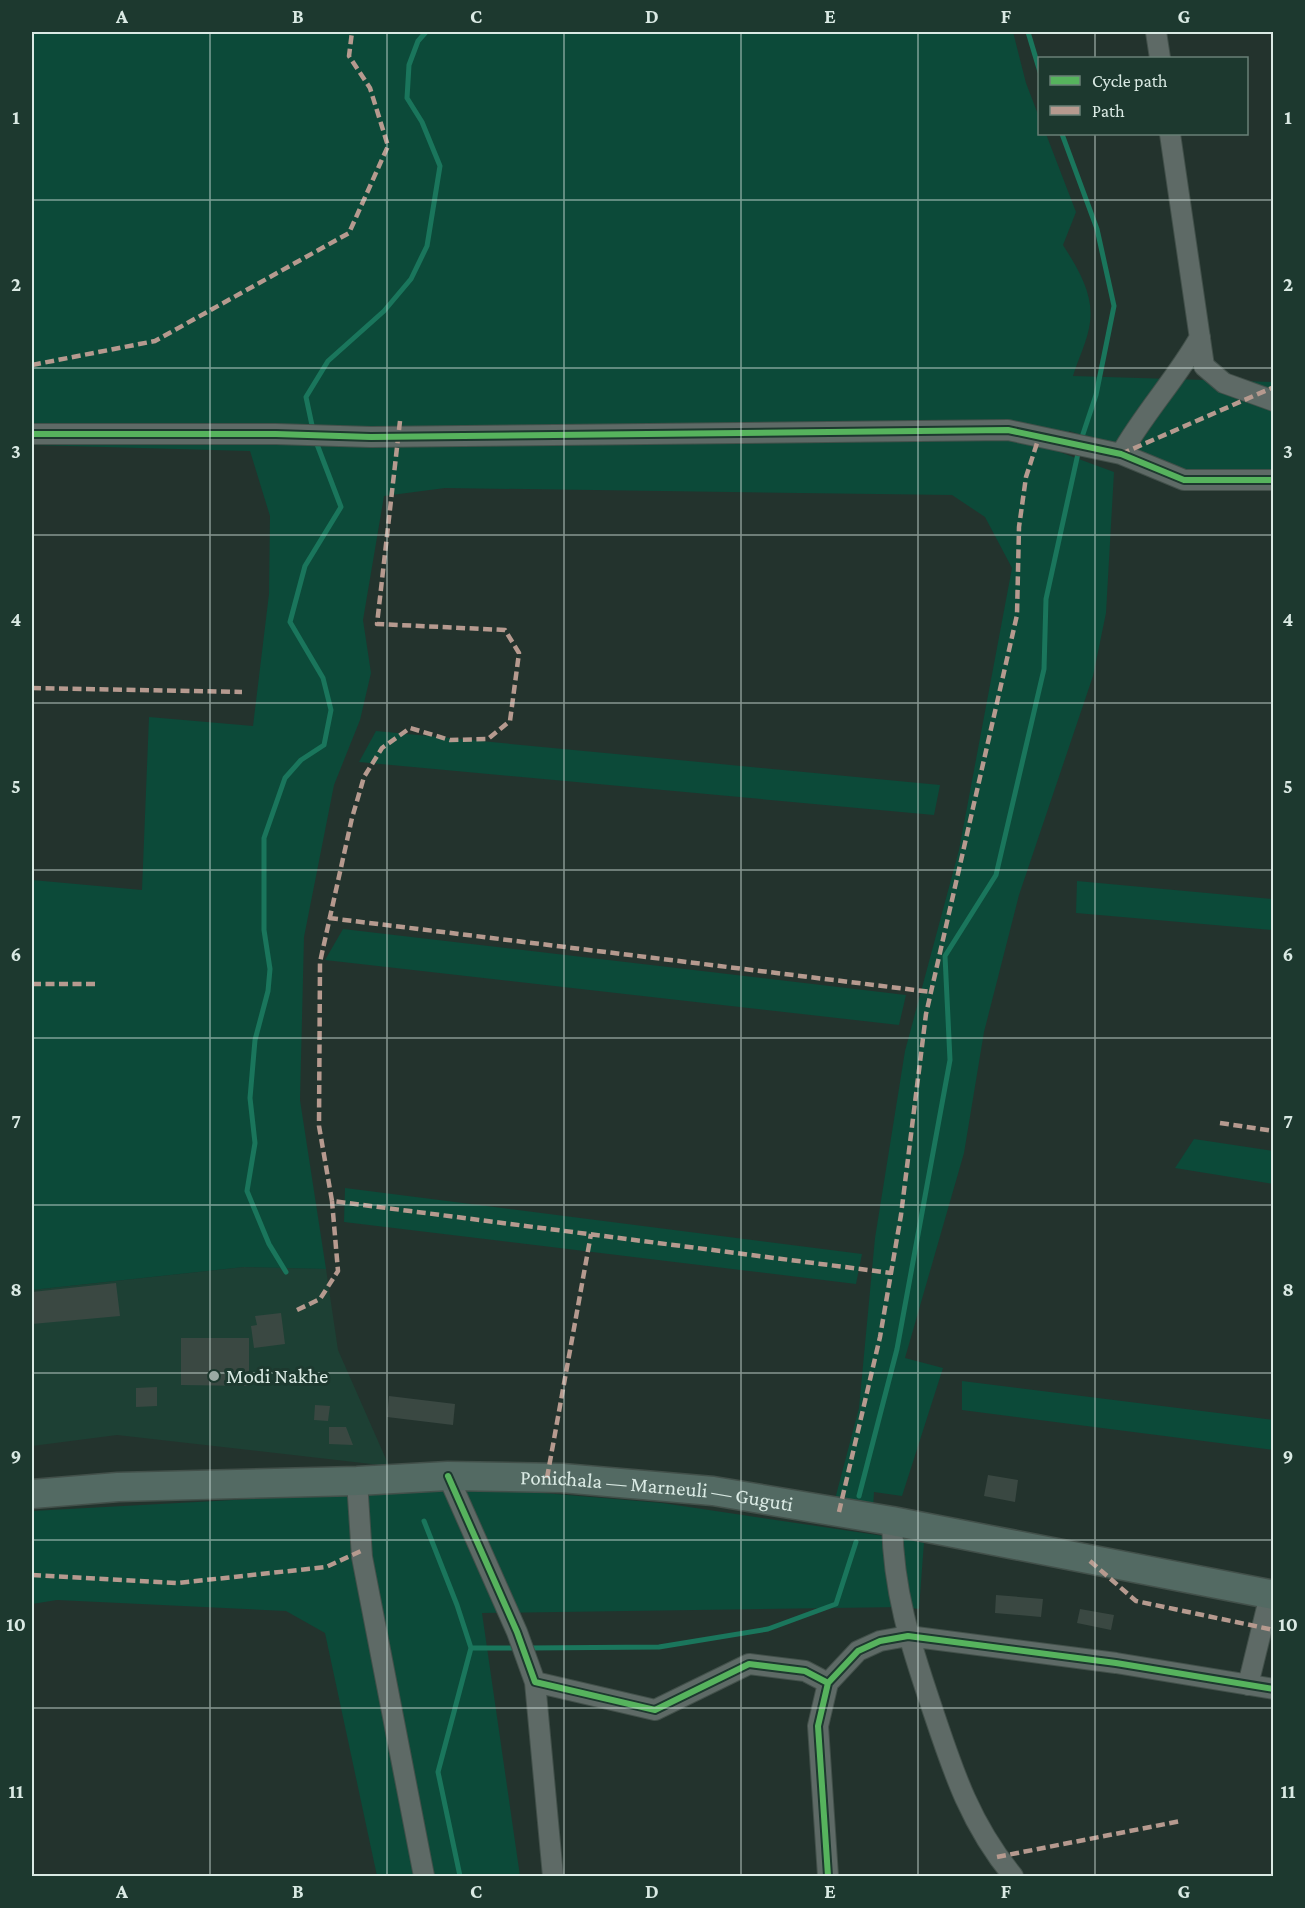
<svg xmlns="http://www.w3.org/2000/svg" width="1305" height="1908" font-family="'Crimson Pro',serif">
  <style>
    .built { fill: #1d4034 }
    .green { fill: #0c4a39 }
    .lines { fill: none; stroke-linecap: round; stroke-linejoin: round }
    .stream { stroke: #1a765c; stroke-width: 5 }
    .building { fill: #3a4842 }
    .minor-casing { stroke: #42504a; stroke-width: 22 }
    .highway-casing { stroke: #42504a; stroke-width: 31 }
    .minor { stroke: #5e6a66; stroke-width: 20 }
    .highway { stroke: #536a63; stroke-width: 28 }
    .quiet { stroke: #b69a8f; stroke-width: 4.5; stroke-dasharray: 9 4.5; stroke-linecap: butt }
    .cycleway-casing { stroke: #1d392f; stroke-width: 10 }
    .cycleway { stroke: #56b35d; stroke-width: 6 }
    .grid { fill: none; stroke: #daeae4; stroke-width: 1.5; stroke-opacity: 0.55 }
    .poi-dot { fill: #9aaaa4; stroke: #1d392f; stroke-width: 2 }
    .labels { text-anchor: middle; stroke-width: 6; stroke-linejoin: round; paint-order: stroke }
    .poi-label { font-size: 21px; fill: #daeae4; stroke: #1d392f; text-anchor: start }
    .street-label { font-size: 21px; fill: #daeae4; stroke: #1d392f }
    .neatline { fill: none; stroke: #daeae4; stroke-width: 2 }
    .grid-label { font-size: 20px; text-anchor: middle; font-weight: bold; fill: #daeae4 }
  </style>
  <rect width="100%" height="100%" fill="#23332d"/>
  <path class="built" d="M244,1267L326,1269L338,1350L389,1466L117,1435L32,1446V1290Z"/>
  <path class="green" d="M32,32H1013L1026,83L1039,117L1040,134H1046L1076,212L1063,245C1077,267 1094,294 1090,322C1088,340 1078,359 1073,376L1273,382V470L1180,469L1150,456L1069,431V439L1057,451L1114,472L1106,613L1093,676L1019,895L984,1032L964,1153L905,1358L943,1368L902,1496L874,1492L873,1508L834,1503L859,1408L875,1238L905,1051L959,850L1012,568L985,517L952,495L445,488L384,496L363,620L371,673L360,720L334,785L304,937L300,1100L326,1269L244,1267L32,1290V880L142,890L149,717L253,726L269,594L270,516L250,451L32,445Z
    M376,731L940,785L934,815L359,762Z
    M1077,881L1273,899V930L1076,913Z
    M343,929L906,995L899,1025L325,960Z
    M1194,1139L1273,1151V1184L1175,1168Z
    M345,1188L862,1254L856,1284L344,1222Z
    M962,1381L1273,1420V1450L962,1410Z
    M472,1487L662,1503L924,1542L919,1609L903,1607L482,1613L520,1876H377L325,1633L286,1611L57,1600L32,1604V1511Z"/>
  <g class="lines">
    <path class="stream" d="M1028,32L1040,72
      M1062,134L1097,229L1114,306L1096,395L1081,440
      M313,430L306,397L328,361L384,311L411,279L427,246L440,166L422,122L407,98L409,65L418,41L426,32
      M286,1272L269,1244L247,1191L255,1143L250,1098L255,1040L268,991L270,969L264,930V838L285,778L301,760L324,745L331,710L323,678L290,622L305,566L341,507L315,439
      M859,1496L897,1349L950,1060L945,956L996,875L1044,669L1046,599L1079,449
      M424,1521L457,1605L471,1648L438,1772L460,1876
      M471,1648H519
      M528,1648L659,1647L768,1629L836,1604L856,1542"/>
  </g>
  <path class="building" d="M116,1283L120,1316L32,1324V1292Z
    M281,1313L285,1344L254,1348L251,1326L257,1325L255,1316Z
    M181,1338H249V1386L181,1385Z
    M157,1387V1406L136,1407V1388Z
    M389,1396L455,1404L453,1425L387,1417Z
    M315,1405L330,1406L328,1421L314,1420Z
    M329,1427H346L353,1445L329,1444Z
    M988,1475L1018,1480L1015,1502L984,1496Z
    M996,1595L1043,1599L1041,1617L995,1613Z
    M1080,1609L1114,1615L1111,1630L1077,1623Z"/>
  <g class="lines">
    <g class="minor-casing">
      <path id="minor" d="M1156,32L1160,58
        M1170,134L1204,366L1224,383L1274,401
        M32,434H276L371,437L1008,430L1121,454L1184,480H1274
        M1121,454C1144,413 1177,378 1200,337
        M448,1476L517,1632L535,1682L655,1710L749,1664L805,1671L828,1683
        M357,1481L362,1557L424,1876
        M892,1521C893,1591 910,1643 932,1708C953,1771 970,1824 1013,1876
        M535,1682L553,1876
        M1248,1685L1270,1595
        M828,1876L818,1726L828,1683L858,1651L880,1641L908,1636L1116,1663L1274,1689"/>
    </g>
    <g class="highway-casing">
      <g id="highway">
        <path id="s1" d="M32,1494L118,1487L357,1481L448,1476L562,1478L713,1491L892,1521L1274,1595"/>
      </g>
    </g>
    <use href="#minor" class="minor"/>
    <use href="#highway" class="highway"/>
    <path class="quiet" d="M32,365L155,341L349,233L388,146L370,88L349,56L352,32
      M400,421L377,624L505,630L519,653L510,721L488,739L450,740L410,728L382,748L364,777L352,818L320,962L319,1126L332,1201L891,1273
      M1121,454L1274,387
      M32,688L242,692
      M329,918L931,992
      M32,984H98
      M1220,1123L1274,1131
      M297,1310L320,1299L338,1271L332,1201
      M547,1478L591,1234
      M839,1512L880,1337L901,1215L926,1014L1017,615L1019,527L1026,477L1039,437
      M1090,1561L1136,1601L1274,1630
      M32,1575L178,1583L326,1567L361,1551
      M997,1857L1181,1821"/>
    <g class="cycleway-casing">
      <path id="cycleway" d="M32,434H276L371,437L1008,430L1121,454L1184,480H1274
        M448,1476L517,1632L535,1682L655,1710L749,1664L805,1671L828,1683
        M828,1876L818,1726L828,1683L858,1651L880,1641L908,1636L1116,1663L1274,1689"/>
    </g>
    <use href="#cycleway" class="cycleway"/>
  </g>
  <path class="grid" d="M210,32V1876M387,32V1876M564,32V1876M741,32V1876M918,32V1876M1095,32V58M1095,134V1876M32,200H1274M32,368H1274M32,535H1274M32,703H1274M32,870H1274M32,1038H1274M32,1205H1274M32,1373H1274M32,1540H1274M32,1708H1274"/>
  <circle class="poi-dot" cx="214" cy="1376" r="6"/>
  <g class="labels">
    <g class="poi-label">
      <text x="226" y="1383">Modi Nakhe</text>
    </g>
    <g class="street-label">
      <text dy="7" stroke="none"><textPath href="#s1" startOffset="626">Ponichala — Marneuli — Guguti</textPath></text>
    </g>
  </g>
  <rect width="1305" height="1908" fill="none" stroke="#1d392f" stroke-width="66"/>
  <rect x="1038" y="57" width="210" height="78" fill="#1d392f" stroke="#698077" stroke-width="1.5"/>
  <rect x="1050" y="76" width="30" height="9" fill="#56b35d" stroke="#698077" stroke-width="1.5"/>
  <text x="1092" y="87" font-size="18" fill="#daeae4">Cycle path</text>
  <rect x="1050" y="106" width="30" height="9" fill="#b69a8f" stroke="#698077" stroke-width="1.5"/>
  <text x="1092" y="117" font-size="18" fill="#daeae4">Path</text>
  <rect x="33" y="33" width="1239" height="1842" class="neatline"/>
  <g class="grid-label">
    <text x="122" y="23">A</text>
    <text x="298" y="23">B</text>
    <text x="476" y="23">C</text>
    <text x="652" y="23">D</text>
    <text x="830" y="23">E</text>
    <text x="1006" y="23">F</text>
    <text x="1184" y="23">G</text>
    <text x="16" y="124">1</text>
    <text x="1288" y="124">1</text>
    <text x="16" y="291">2</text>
    <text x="1288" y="291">2</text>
    <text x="16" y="458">3</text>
    <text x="1288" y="458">3</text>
    <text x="16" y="626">4</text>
    <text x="1288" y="626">4</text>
    <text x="16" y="793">5</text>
    <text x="1288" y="793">5</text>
    <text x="16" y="961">6</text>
    <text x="1288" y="961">6</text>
    <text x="16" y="1128">7</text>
    <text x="1288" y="1128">7</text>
    <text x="16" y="1296">8</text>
    <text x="1288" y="1296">8</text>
    <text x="16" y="1463">9</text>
    <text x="1288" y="1463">9</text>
    <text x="16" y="1631">10</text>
    <text x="1288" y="1631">10</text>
    <text x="16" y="1798">11</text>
    <text x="1288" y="1798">11</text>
    <text x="122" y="1898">A</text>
    <text x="298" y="1898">B</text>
    <text x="476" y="1898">C</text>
    <text x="652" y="1898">D</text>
    <text x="830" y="1898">E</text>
    <text x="1006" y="1898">F</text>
    <text x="1184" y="1898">G</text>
  </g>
</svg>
